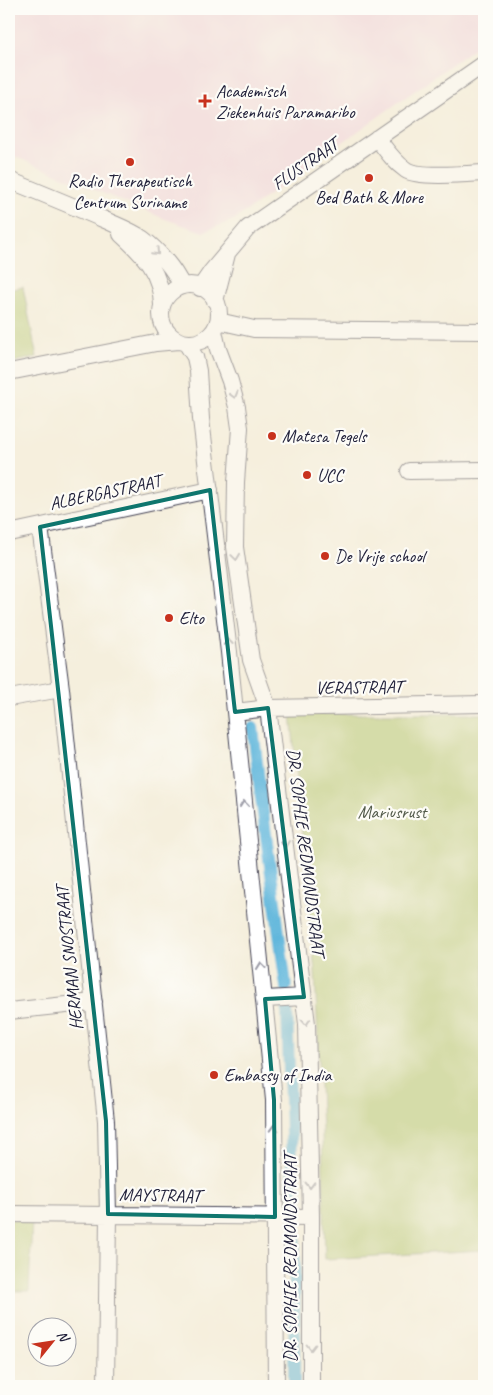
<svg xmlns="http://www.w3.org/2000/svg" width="493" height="1395" font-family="Caveat,sans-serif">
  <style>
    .built { fill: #f1d0e2 }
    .green { fill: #aec56a; stroke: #687452 }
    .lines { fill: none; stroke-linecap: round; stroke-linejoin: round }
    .canal { stroke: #5eb6db; stroke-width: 12 }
    .minor-casing { stroke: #424153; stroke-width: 18 }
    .minor { stroke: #fff; stroke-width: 16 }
    .oneway { stroke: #9c9ca7 }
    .marked { fill: none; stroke: #0f766e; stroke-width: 4; stroke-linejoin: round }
    .poi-dot { fill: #c8321e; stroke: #fdfcf7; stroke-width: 2 }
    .labels { text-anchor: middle; stroke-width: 4.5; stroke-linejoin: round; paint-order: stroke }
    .poi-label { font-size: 18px; fill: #22223b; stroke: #fdfcf7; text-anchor: start }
    .street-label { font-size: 18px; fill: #22223b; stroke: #fdfcf7 }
    .park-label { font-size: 18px; fill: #535b4b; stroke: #fdfcf7 }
  </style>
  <rect width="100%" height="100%" fill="#fdfcf7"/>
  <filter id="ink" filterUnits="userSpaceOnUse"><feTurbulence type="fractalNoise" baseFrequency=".02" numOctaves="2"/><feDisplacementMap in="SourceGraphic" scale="10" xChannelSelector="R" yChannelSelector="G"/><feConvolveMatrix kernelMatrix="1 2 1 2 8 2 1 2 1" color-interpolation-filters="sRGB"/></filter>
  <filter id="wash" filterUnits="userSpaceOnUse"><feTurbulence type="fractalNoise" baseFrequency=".0096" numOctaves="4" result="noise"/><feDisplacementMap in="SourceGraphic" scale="20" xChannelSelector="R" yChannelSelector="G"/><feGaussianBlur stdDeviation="1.12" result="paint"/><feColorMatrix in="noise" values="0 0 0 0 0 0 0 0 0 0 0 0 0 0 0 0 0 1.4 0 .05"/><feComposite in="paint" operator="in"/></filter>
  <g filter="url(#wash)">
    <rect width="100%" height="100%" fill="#f5efdd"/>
    <path class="built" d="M9,9H484V41L234,220L203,232L165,219L9,154Z"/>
    <path class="green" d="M23,287L37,357L9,363V290Z
      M291,714H484V1250L325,1259L322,1130L315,973Z
      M9,1220H32L29,1291H9Z"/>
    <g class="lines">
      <path class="canal" d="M253,728L260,790L286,986
        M287,1008L293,1194
        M294,1386L295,1234"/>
    </g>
  </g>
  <g filter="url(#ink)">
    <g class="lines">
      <g class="minor-casing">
        <path id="minor" d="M377,138C386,150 394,162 406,170C418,178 467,174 484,173
          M9,180C41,193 73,206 105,220C118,226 132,231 143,239C159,251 174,269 182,286
          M121,234C144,255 161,272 162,305
          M161 314a29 29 0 1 1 58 0a29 29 0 1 1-58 0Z
          M200,288L211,272L248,228L484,64
          M215,301L227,254
          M218,321L254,329L484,331
          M214,331L218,349L230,381L237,407L240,428L236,482L235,547L251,660L268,708L307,1024L311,1217V1386
          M186,343L195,357L198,371L201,419L229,652L274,1100L276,1386
          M9,372L156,343L178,341
          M409,471L484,470
          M40,527L61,689L106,1121L108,1214L106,1386
          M9,533L210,490
          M9,698L61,689
          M235,712L268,708L484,704
          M265,999L304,997
          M9,1011L94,1002
          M9,1214L311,1217"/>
      </g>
      <use href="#minor" class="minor"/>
    </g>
    <defs><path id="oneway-chevron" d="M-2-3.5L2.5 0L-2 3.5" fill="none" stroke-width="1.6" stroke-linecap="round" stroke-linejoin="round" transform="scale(1.25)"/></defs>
    <g class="oneway">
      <use href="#oneway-chevron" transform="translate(156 252) rotate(47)"/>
      <use href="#oneway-chevron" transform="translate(234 395) rotate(75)"/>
      <use href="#oneway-chevron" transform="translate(236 557) rotate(82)"/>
      <use href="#oneway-chevron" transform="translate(228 642) rotate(-97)"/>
      <use href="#oneway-chevron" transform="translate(244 804) rotate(-96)"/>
      <use href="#oneway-chevron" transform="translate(285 844) rotate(83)"/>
      <use href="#oneway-chevron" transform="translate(261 966) rotate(-96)"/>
      <use href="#oneway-chevron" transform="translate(306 1022) rotate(86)"/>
      <use href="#oneway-chevron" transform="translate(274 1128) rotate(-91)"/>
      <use href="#oneway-chevron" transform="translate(310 1185) rotate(89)"/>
      <use href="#oneway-chevron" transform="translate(311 1347) rotate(90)"/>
    </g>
  </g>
  <path d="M0 0H493V1395H0ZM210,490L235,712L268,708L304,997L265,999L274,1100L275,1217L108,1214L106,1121L40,527Z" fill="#f5efdd" fill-opacity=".55" fill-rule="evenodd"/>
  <path class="marked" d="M210,490L235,712L268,708L304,997L265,999L274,1100L275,1217L108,1214L106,1121L40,527Z"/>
  <g class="poi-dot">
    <path d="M202.5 93.5h5v5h5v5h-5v5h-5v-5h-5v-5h5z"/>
    <circle cx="130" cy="162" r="5"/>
    <circle cx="369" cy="178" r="5"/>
    <circle cx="272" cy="436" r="5"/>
    <circle cx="307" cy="475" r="5"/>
    <circle cx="325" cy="556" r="5"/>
    <circle cx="169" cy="618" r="5"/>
    <circle cx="214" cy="1075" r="5"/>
  </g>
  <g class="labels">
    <g class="poi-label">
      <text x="216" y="97">Academisch<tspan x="216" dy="21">Ziekenhuis Paramaribo</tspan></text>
      <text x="130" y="187" text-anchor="middle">Radio Therapeutisch<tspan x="130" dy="21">Centrum Suriname</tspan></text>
      <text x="369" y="203" text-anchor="middle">Bed Bath &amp; More</text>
      <text x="282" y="442">Matesa Tegels</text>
      <text x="317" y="481">UCC</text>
      <text x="335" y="562">De Vrije school</text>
      <text x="179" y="624">Elto</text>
      <text x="224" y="1081">Embassy of India</text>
    </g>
    <g class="street-label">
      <text transform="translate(305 164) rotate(-35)" y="6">FLUSTRAAT</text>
      <text transform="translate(105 492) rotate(-12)" y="6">ALBERGASTRAAT</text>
      <text transform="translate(359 687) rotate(-1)" y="6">VERASTRAAT</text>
      <text transform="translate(306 852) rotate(83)" y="6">DR. SOPHIE REDMONDSTRAAT</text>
      <text transform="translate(69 958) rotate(-96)" y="6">HERMAN SNOSTRAAT</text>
      <text transform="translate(160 1195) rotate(1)" y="6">MAYSTRAAT</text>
      <text transform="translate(290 1258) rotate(-90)" y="6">DR. SOPHIE REDMONDSTRAAT</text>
    </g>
    <g class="park-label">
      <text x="392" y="818">Mariusrust</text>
    </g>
  </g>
  <rect width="493" height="1395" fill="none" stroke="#fdfcf7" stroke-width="30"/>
  <g transform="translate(52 1342) rotate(60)"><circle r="24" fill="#fdfcf7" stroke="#a5a5ac"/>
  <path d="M0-4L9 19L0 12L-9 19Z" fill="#c8321e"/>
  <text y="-8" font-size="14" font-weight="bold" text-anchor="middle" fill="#22223b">N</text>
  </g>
</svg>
